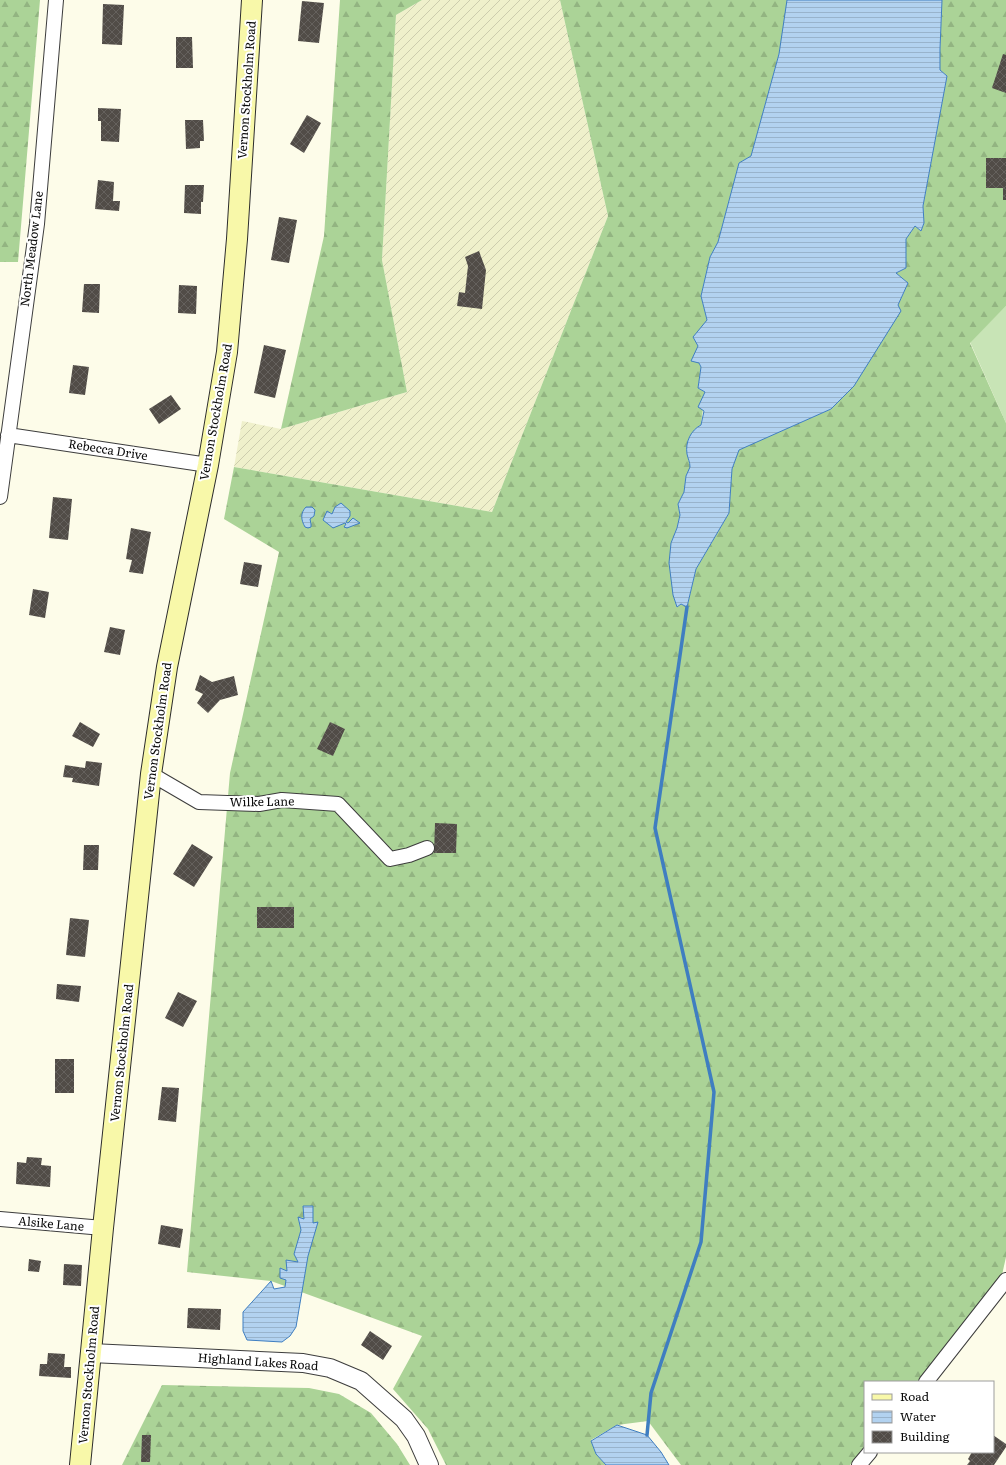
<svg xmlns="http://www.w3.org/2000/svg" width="1006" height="1465" font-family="Literata,serif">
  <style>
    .farmland { fill: url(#farmland-furrows) }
    .grass { fill: #c8e4b6 }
    .forest { fill: url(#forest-firs) }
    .water { fill: url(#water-rules); stroke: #3f7ec1 }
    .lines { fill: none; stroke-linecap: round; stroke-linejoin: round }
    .stream { stroke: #3f7ec1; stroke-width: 3.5 }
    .building { fill: url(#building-cross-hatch) }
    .minor-casing { stroke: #3d3d3d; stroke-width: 16 }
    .tertiary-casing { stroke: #3d3d3d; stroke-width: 20 }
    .secondary-casing { stroke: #2c2c2c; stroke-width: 22 }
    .minor { stroke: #fff; stroke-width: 14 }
    .tertiary { stroke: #fff; stroke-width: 18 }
    .secondary { stroke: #f8f8a9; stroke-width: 20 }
    .labels { text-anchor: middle; stroke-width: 4; stroke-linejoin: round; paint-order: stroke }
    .street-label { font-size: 12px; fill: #0a0a0a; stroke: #fff }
  </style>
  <defs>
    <pattern id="farmland-furrows" width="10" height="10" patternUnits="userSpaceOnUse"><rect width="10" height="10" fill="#eff0cb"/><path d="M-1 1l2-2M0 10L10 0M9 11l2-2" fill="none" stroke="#ccccad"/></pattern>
    <pattern id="forest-firs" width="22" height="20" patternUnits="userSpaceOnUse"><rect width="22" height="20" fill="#abd397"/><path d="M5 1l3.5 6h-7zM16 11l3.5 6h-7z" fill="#92b481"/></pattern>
    <pattern id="water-rules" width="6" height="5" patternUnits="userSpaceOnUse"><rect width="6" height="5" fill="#b2d2f0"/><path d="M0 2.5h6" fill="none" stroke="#98b3cc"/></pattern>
    <pattern id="building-cross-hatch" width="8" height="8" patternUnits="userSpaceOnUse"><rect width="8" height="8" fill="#514c47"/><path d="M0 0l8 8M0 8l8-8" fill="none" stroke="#65615d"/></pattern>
  </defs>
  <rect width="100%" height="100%" fill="#fdfce9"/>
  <path class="farmland" d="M422,0H560L608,216L492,512L234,467L242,421L281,429L407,392L382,260L396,15Z"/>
  <path class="grass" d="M1006,306V423L970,342Z"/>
  <path class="forest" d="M0,0H40L18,262H0Z
    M340,0H422L396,15L382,260L407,392L281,429L324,236Z
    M560,0H788L779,54L751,156L739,163L718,242L710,257L701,296L707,320L698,346L699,363L701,367L698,388L705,392L701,425L687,454L691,467L686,476L684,492L678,504L680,515L677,528L671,543L677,607L681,604L687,607L696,569L729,513L732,469L739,449L831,409L898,305L908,283L896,273L906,268V239L915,226L921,231L924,223L923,206L947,76L940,70V49L942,0H1006V306L970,343L1006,423V1257L1002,1275L917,1382H865V1447L850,1465H681L648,1421L617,1425L591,1440L596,1454L606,1465H446L428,1429L393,1389L422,1336L271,1281L187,1272L230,773L279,552L224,519L234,467L492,512L608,216Z
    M162,1385L309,1388L339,1394L371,1413L397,1444L410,1465H122Z"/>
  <path class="water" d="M787,0H942L940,49V70L947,76L923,206L924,223L921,231L915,226L906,239V268L896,273L908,283L898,305L901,311L854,386L831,409L739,450L732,469L729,513L696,569L687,607L681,604L677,607L673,595L669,563L671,543L677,528L680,515L678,504L684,492L686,476L690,467C690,462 688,459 687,454C685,442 691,430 701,425L704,411L698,407L705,392L698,388L701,367L699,363L691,361L698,346L693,337L707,320L701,296L710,257L718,242L739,163L751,156L779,54Z
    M341,503L350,511V516L346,522L348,523L353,518L360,523L347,528L344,527L346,524L345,523L333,528L323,520L327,511L332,514L335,507Z
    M306,507H312L315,510L314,516L310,519L311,524V527L308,528L305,527C301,520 300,513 306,507Z
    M303,1206H313V1223L318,1222L308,1256L296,1327L290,1336L282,1342L247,1340L243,1331V1312L271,1281L274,1289L285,1287L286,1280L280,1278V1268L287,1271L286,1260L298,1262L294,1254L301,1230L298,1217L304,1219Z
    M617,1425L647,1435L661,1452L669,1465H606L596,1454L591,1441Z"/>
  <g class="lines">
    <path class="stream" d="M647,1435L651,1393L701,1242L714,1092L655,828L687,607"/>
  </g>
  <path class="building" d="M302,1L324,3L319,43L298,41Z
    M103,4L124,5L122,45L102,44Z
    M176,37H192L193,68H176Z
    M1003,54L1006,55V93L992,88Z
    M98,108L121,109L119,142L101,141V121H98Z
    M307,115L321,123L304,153L290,144Z
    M185,120H203L204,141H200V148L186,149Z
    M986,158H1006V200H1003V188H986Z
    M98,180L114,182L113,201H120L119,211L95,209Z
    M185,185H204L203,202H201V214L184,213Z
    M279,217L297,220L289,263L271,260Z
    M479,251L486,270L482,309L457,306L459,292L465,293L468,266L465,257Z
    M84,284H100L99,313L82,312Z
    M179,285L197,286L196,314L178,313Z
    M264,345L286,350L275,398L254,393Z
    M73,365L89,367L85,395L69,393Z
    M171,395L181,409L159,424L149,409Z
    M53,497L72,499L68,540L49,538Z
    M131,528L151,532L143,574L129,572L132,560L126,559Z
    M244,562L262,565L258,587L240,584Z
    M33,589L49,592L45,618L29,615Z
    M110,627L125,630L120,655L104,652Z
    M200,675L212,682L234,676L238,695L220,700L208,713L197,703L203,694L195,690Z
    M80,722L100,734L93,747L72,736Z
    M330,722L345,729L333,756L317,749Z
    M86,761L102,763L99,786L72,782L73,778L63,777L65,765L85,768Z
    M435,823L457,824L456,853H434Z
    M192,844L213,857L194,887L173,874Z
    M84,845H99L98,870H83Z
    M257,907H294V928H257Z
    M70,918L89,920L85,957L66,955Z
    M57,984L81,986L79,1002L56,999Z
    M178,992L197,1001L183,1027L165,1018Z
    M55,1059H74V1093H55Z
    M162,1087L179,1088L176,1122L158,1120Z
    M27,1157L42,1158L41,1165L51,1166L50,1187L16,1184L17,1162L26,1163Z
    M161,1225L183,1229L180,1248L158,1244Z
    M29,1259L41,1261L39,1272L28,1271Z
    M64,1264L82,1265L81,1286L63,1285Z
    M188,1308L221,1309L220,1330L187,1328Z
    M370,1331L392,1346L383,1360L361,1345Z
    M48,1353L65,1354L64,1367H71V1378L39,1376L40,1364H47Z
    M142,1435H151L150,1462H141Z
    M993,1435L1006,1444V1447L994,1465H967L970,1461L968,1459L972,1452H993Z"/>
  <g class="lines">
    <g class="minor-casing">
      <path id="minor" d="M8,435L208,465
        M0,497L37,224L56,0
        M151,774L199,802L259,804L282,800L338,804L390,859L409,855L427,848
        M0,1219L103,1228
        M926,1382L1006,1280
        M859,1465L870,1452"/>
    </g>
    <g class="tertiary-casing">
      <path id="tertiary" d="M91,1353L303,1363L330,1368L361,1381L404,1419L416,1436L429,1465"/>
    </g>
    <g class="secondary-casing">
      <path id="secondary" d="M80,1465L103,1228L151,774L167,667L208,465L227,352L237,239L252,0"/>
    </g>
    <use href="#minor" class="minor"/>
    <use href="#tertiary" class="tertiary"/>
    <use href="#secondary" class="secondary"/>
  </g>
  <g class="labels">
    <g class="street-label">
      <text transform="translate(247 90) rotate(-86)" y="4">Vernon Stockholm Road</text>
      <text transform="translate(32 249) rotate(-83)" y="4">North Meadow Lane</text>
      <text transform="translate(216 412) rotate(-80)" y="4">Vernon Stockholm Road</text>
      <text transform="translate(108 450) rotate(9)" y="4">Rebecca Drive</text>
      <text transform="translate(158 731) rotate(-82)" y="4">Vernon Stockholm Road</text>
      <text transform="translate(262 802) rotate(-1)" y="4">Wilke Lane</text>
      <text transform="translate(122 1053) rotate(-84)" y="4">Vernon Stockholm Road</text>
      <text transform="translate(51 1224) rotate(5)" y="4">Alsike Lane</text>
      <text transform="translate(258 1362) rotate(4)" y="4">Highland Lakes Road</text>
      <text transform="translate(89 1375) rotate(-85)" y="4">Vernon Stockholm Road</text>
    </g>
  </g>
  <rect x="864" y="1381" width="130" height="72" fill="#ffffff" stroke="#9d9d9d"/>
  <rect x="872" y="1394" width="20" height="6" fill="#f8f8a9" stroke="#9d9d9d"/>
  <text x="900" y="1401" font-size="12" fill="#0a0a0a">Road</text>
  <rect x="872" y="1411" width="20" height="12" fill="url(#water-rules)" stroke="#9d9d9d"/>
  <text x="900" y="1421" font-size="12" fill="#0a0a0a">Water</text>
  <rect x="872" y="1431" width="20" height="12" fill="url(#building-cross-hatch)" stroke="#9d9d9d"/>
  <text x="900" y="1441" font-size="12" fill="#0a0a0a">Building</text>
</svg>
